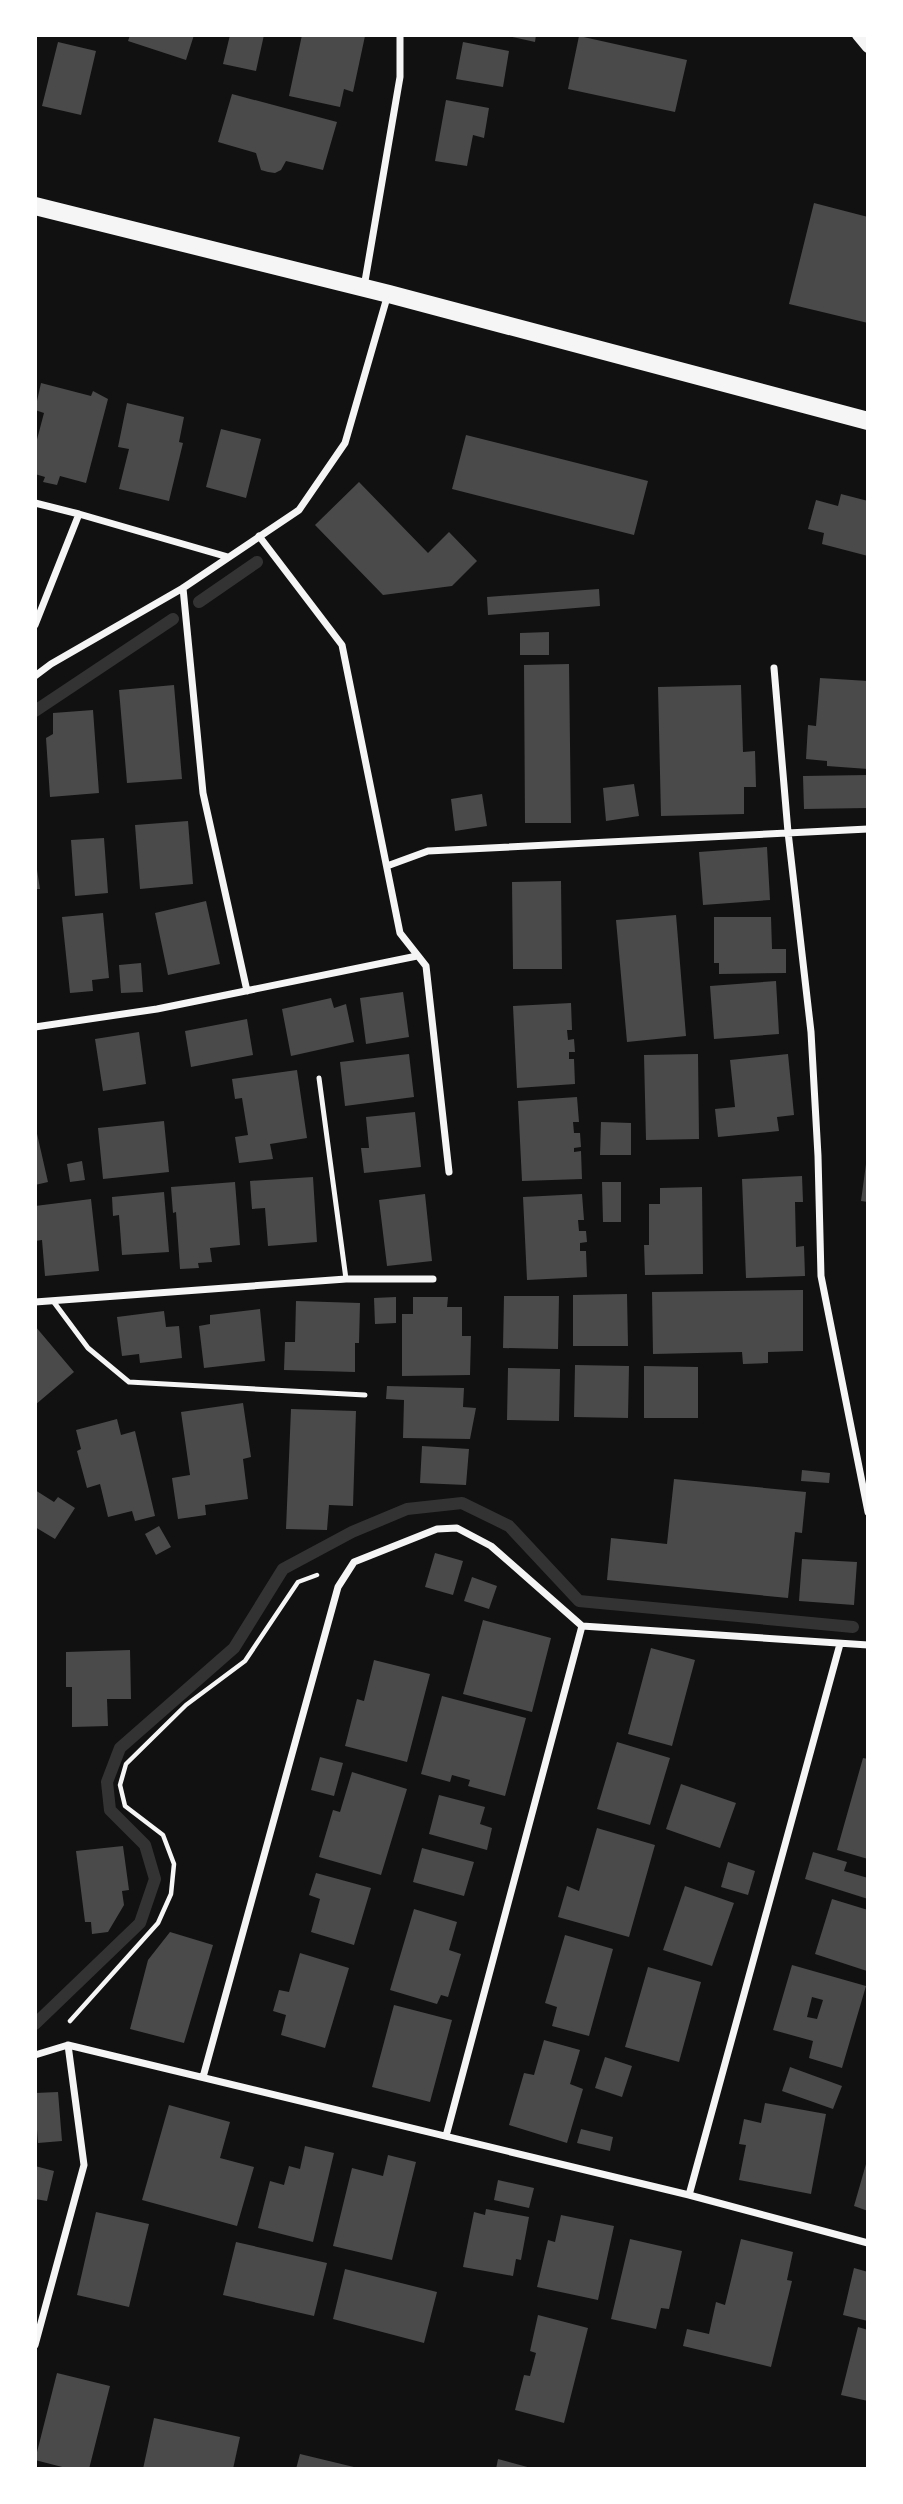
<svg xmlns="http://www.w3.org/2000/svg" width="903" height="2504" font-family="Ubuntu,sans-serif">
  <style>
    .lines { fill: none; stroke-linecap: round; stroke-linejoin: round }
    .stream { stroke: #333; stroke-width: 12 }
    .building { fill: #4a4a4a; fill-rule: evenodd }
    .path { stroke: #f5f5f5; stroke-width: 4.5 }
    .service { stroke: #f5f5f5; stroke-width: 5 }
    .minor { stroke: #f5f5f5; stroke-width: 7 }
    .tertiary { stroke: #f5f5f5; stroke-width: 12 }
    .primary { stroke: #f5f5f5; stroke-width: 18 }
  </style>
  <rect width="100%" height="100%" fill="#111"/>
  <g class="lines">
    <path class="stream" d="M199,602L257,562
      M35,711L173,619
      M35,2024L140,1923L155,1879L145,1845L110,1810L107,1782L120,1748L234,1648L283,1569L352,1532L407,1509L462,1503L509,1526L579,1601L853,1627"/>
  </g>
  <path class="building" d="M130,35H194L186,60L128,41Z
    M230,35H264L256,71L223,64Z
    M302,35L365,36L353,92L344,89L340,107L289,96Z
    M504,35H536L535,42Z
    M579,36L687,60L675,112L568,89Z
    M58,42L96,51L81,115L42,106Z
    M463,42L509,51L503,87L456,79Z
    M232,94L337,122L323,170L286,161L281,170L275,173L268,172L261,170L256,153L218,142Z
    M446,100L489,108L484,138L473,135L467,166L435,161Z
    M814,203L868,217V323L789,304Z
    M41,383L91,396L93,391L108,399L86,483L60,476L57,485L43,482L45,477L35,474V447L44,413L35,410Z
    M127,403L184,417L179,442L183,443L169,501L119,489L129,449L118,447Z
    M221,429L261,439L246,498L206,487Z
    M466,435L648,481L634,535L452,489Z
    M359,482L428,553L449,532L477,561L452,586L383,595L315,525Z
    M841,494L868,501V556L822,544L824,533L808,529L816,500L838,506Z
    M599,589L600,606L488,615L487,597Z
    M549,632V655H520V633Z
    M569,664L571,823H525L524,665Z
    M820,678L868,681V769L827,766V761L806,759L808,725L816,726Z
    M174,685L182,779L127,783L119,690Z
    M741,685L743,752L755,751L756,787H744V814L661,816L658,687Z
    M93,710L99,793L50,797L46,738L53,734V713Z
    M868,775V808L804,809L803,776Z
    M634,784L639,816L606,821L603,788Z
    M482,794L487,826L455,831L451,799Z
    M188,821L193,884L140,889L135,825Z
    M104,838L108,893L75,896L71,840Z
    M767,847L770,900L703,905L699,852Z
    M35,857L40,889H35Z
    M561,881L562,969H513L512,882Z
    M206,901L220,964L168,975L155,913Z
    M103,913L109,978L92,980L93,991L70,993L62,917Z
    M676,915L686,1036L627,1042L616,920Z
    M714,917H771L772,949H786V973L719,974V963H714Z
    M141,963L143,992L121,993L119,965Z
    M776,981L779,1034L714,1039L710,986Z
    M403,992L409,1037L366,1044L360,998Z
    M331,998L334,1008L346,1004L354,1042L291,1056L282,1009Z
    M571,1003L572,1030H567L568,1040L574,1039L575,1052H569V1059H574L575,1084L517,1088L513,1006Z
    M247,1019L253,1055L191,1067L185,1031Z
    M139,1032L146,1084L103,1091L95,1039Z
    M409,1054L414,1097L345,1106L340,1062Z
    M698,1054L699,1139L646,1140L644,1055Z
    M788,1054L794,1115L777,1117L779,1131L718,1137L715,1109L735,1107L730,1060Z
    M297,1070L307,1138L270,1144L273,1159L239,1163L235,1137L248,1135L242,1098L235,1099L232,1079Z
    M577,1097L579,1122H573L574,1133H580L581,1147L574,1148V1152L581,1151L582,1179L522,1181L518,1101Z
    M415,1112L421,1167L364,1173L361,1148H369L366,1117Z
    M164,1121L169,1172L103,1179L98,1128Z
    M601,1122L631,1123V1155H600Z
    M35,1125L48,1182L35,1185Z
    M82,1161L85,1180L70,1182L67,1164Z
    M866,1164H868V1202L861,1201Z
    M802,1176L803,1202H795L796,1247L804,1246L805,1276L746,1278L742,1179Z
    M313,1177L317,1242L268,1246L265,1208L252,1209L250,1181Z
    M235,1182L240,1245L210,1248L212,1262L198,1263L199,1268L180,1269L176,1212L173,1213L171,1187Z
    M602,1182H621V1222H603Z
    M702,1187L703,1274L645,1275L644,1245H649V1204H660V1188Z
    M164,1192L169,1252L122,1255L119,1215L113,1216L112,1197Z
    M425,1194L432,1261L387,1266L379,1200Z
    M582,1194L584,1220H578L579,1231H586L587,1242L580,1243V1251H586L587,1277L527,1280L523,1197Z
    M91,1199L99,1271L45,1276L42,1240L35,1241V1206Z
    M803,1290V1351L768,1352V1363L743,1364L742,1352L653,1354L652,1292Z
    M627,1294L628,1346H573V1295Z
    M504,1296H559L558,1349L503,1348Z
    M396,1297V1323L375,1324L374,1298Z
    M413,1297H448L447,1307H462V1336H471L470,1375L402,1376V1314H413Z
    M296,1301L360,1303L359,1343H355V1372L284,1370L285,1342H295Z
    M260,1309L265,1361L204,1368L199,1326L210,1324V1315Z
    M164,1311L166,1327L179,1326L182,1358L140,1363L139,1354L122,1356L117,1317Z
    M35,1326L74,1372L35,1405Z
    M575,1365L629,1366L628,1418L574,1417Z
    M644,1366L698,1367V1418H644Z
    M508,1368L560,1369L559,1421L507,1420Z
    M387,1386L464,1388L463,1407L476,1408L470,1439L403,1438L404,1400L386,1399Z
    M243,1403L251,1457L243,1459L248,1499L205,1505L206,1515L178,1519L172,1478L190,1475L181,1412Z
    M291,1409L356,1411L353,1506L329,1505L327,1530L286,1529Z
    M117,1419L121,1435L135,1431L155,1516L135,1521L132,1511L108,1517L100,1484L87,1488L77,1451L81,1449L76,1430Z
    M422,1446L469,1449L466,1485L420,1483Z
    M802,1470L830,1473L829,1483L801,1481Z
    M674,1479L806,1492L802,1533L795,1532L788,1598L607,1580L611,1538L667,1544Z
    M35,1490L54,1502L58,1497L75,1508L55,1539L35,1527Z
    M159,1526L171,1547L156,1555L145,1534Z
    M435,1553L463,1561L453,1595L425,1587Z
    M802,1559L857,1562L854,1605L799,1601Z
    M472,1577L497,1586L489,1609L464,1601Z
    M483,1620L551,1638L532,1712L463,1694Z
    M651,1648L695,1660L672,1746L628,1734Z
    M130,1650L131,1699H107L108,1726L72,1727V1687H66V1652Z
    M374,1660L430,1674L407,1762L345,1746L357,1699L364,1701Z
    M442,1696L526,1718L505,1796L468,1786L470,1780L452,1775L450,1782L421,1774Z
    M617,1742L670,1758L650,1825L597,1809Z
    M320,1757L343,1763L334,1796L311,1790Z
    M863,1758L868,1759V1859L837,1850Z
    M352,1772L407,1789L381,1875L319,1857L333,1810L340,1812Z
    M681,1784L736,1803L720,1848L666,1829Z
    M439,1795L485,1807L480,1824L492,1828L487,1850L429,1834Z
    M597,1828L655,1845L629,1937L558,1917L567,1886L579,1891Z
    M123,1846L129,1890L122,1891L124,1905L108,1932L92,1934L91,1922H85L76,1851Z
    M422,1848L474,1862L464,1896L413,1882Z
    M813,1852L847,1862L844,1871L868,1878V1899L805,1879Z
    M728,1862L755,1871L748,1895L721,1887Z
    M316,1873L371,1888L354,1945L311,1932L320,1899L309,1895Z
    M685,1886L734,1903L712,1966L663,1950Z
    M832,1899L868,1910L867,1971L815,1954Z
    M414,1909L457,1922L449,1950L461,1954L448,1997L441,1995L437,2004L390,1990Z
    M170,1932L213,1945L184,2043L130,2029L148,1960Z
    M565,1935L613,1949L589,2036L552,2026L557,2007L545,2003Z
    M300,1953L349,1968L325,2048L281,2035L286,2015L273,2011L279,1990L289,1992Z
    M792,1965L866,1986L842,2068L809,2058L813,2041L773,2030ZM812,1997L823,2000L817,2019L807,2017Z
    M648,1967L701,1982L679,2062L625,2047Z
    M394,2005L452,2020L430,2102L372,2087Z
    M544,2040L580,2050L570,2084L583,2089L567,2143L509,2125L524,2073L534,2075Z
    M605,2057L632,2066L622,2097L595,2088Z
    M790,2067L842,2086L833,2109L782,2091Z
    M58,2092L62,2141L38,2143L37,2130H35V2093Z
    M765,2103L826,2114L811,2194L739,2180L746,2145L739,2144L744,2119L761,2123Z
    M169,2105L230,2122L220,2158L254,2167L237,2226L142,2200Z
    M581,2129L613,2137L610,2151L577,2143Z
    M305,2146L334,2153L313,2242L258,2228L270,2181L284,2185L289,2166L300,2169Z
    M388,2155L416,2162L392,2260L333,2246L352,2168L383,2176Z
    M868,2157V2211L854,2206Z
    M35,2166L54,2171L47,2201L35,2199Z
    M498,2180L534,2188L529,2208L494,2200Z
    M486,2209L529,2217L521,2260L516,2259L513,2276L463,2267L474,2212L485,2215Z
    M96,2212L149,2224L129,2307L77,2295Z
    M561,2215L614,2226L598,2300L537,2287L548,2240L555,2242Z
    M630,2239L682,2251L669,2309L661,2308L656,2329L611,2319Z
    M741,2239L793,2252L787,2280L792,2281L771,2367L683,2346L687,2329L709,2334L716,2302L725,2305Z
    M236,2242L327,2263L314,2316L223,2295Z
    M854,2268L868,2272V2321L843,2315Z
    M345,2269L437,2292L424,2343L333,2319Z
    M538,2315L588,2328L564,2423L515,2410L524,2375L530,2376L536,2353L530,2351Z
    M858,2327L868,2330V2401L841,2395Z
    M57,2373L110,2386L89,2469H70L35,2460Z
    M154,2418L240,2437L233,2469H143Z
    M300,2454L358,2468V2469H296Z
    M498,2459L531,2468L530,2469H496Z"/>
  <g class="lines">
    <path class="path" d="M70,2021L158,1923L171,1894L174,1864L163,1835L125,1806L120,1785L126,1764L186,1705L245,1661L298,1582L317,1575"/>
    <path class="service" d="M319,1078L346,1279
      M53,1301L88,1348L129,1382L365,1395"/>
    <path class="minor" d="M364,287L400,77V35
      M35,503L79,514L228,557
      M259,536L342,645L400,933L426,966L449,1172
      M183,588L203,793L247,991
      M35,625L79,514
      M774,668L788,832L811,1032L818,1156L821,1276L868,1512
      M35,676L51,664L183,588L299,510L345,443L388,294
      M387,866L428,851L868,829
      M35,1027L157,1009L417,956
      M35,1302L346,1279H433
      M35,2055L68,2045L689,2195L868,2243
      M203,2077L338,1587L354,1562L437,1529L457,1528L491,1546L582,1626L868,1645
      M446,2136L582,1626
      M689,2195L840,1644
      M35,2345L84,2165L68,2045"/>
    <path class="tertiary" d="M858,35L868,47"/>
    <path class="primary" d="M35,206L389,294L868,421"/>
  </g>
  <rect width="903" height="2504" fill="none" stroke="#ffffff" stroke-width="74"/>
</svg>
